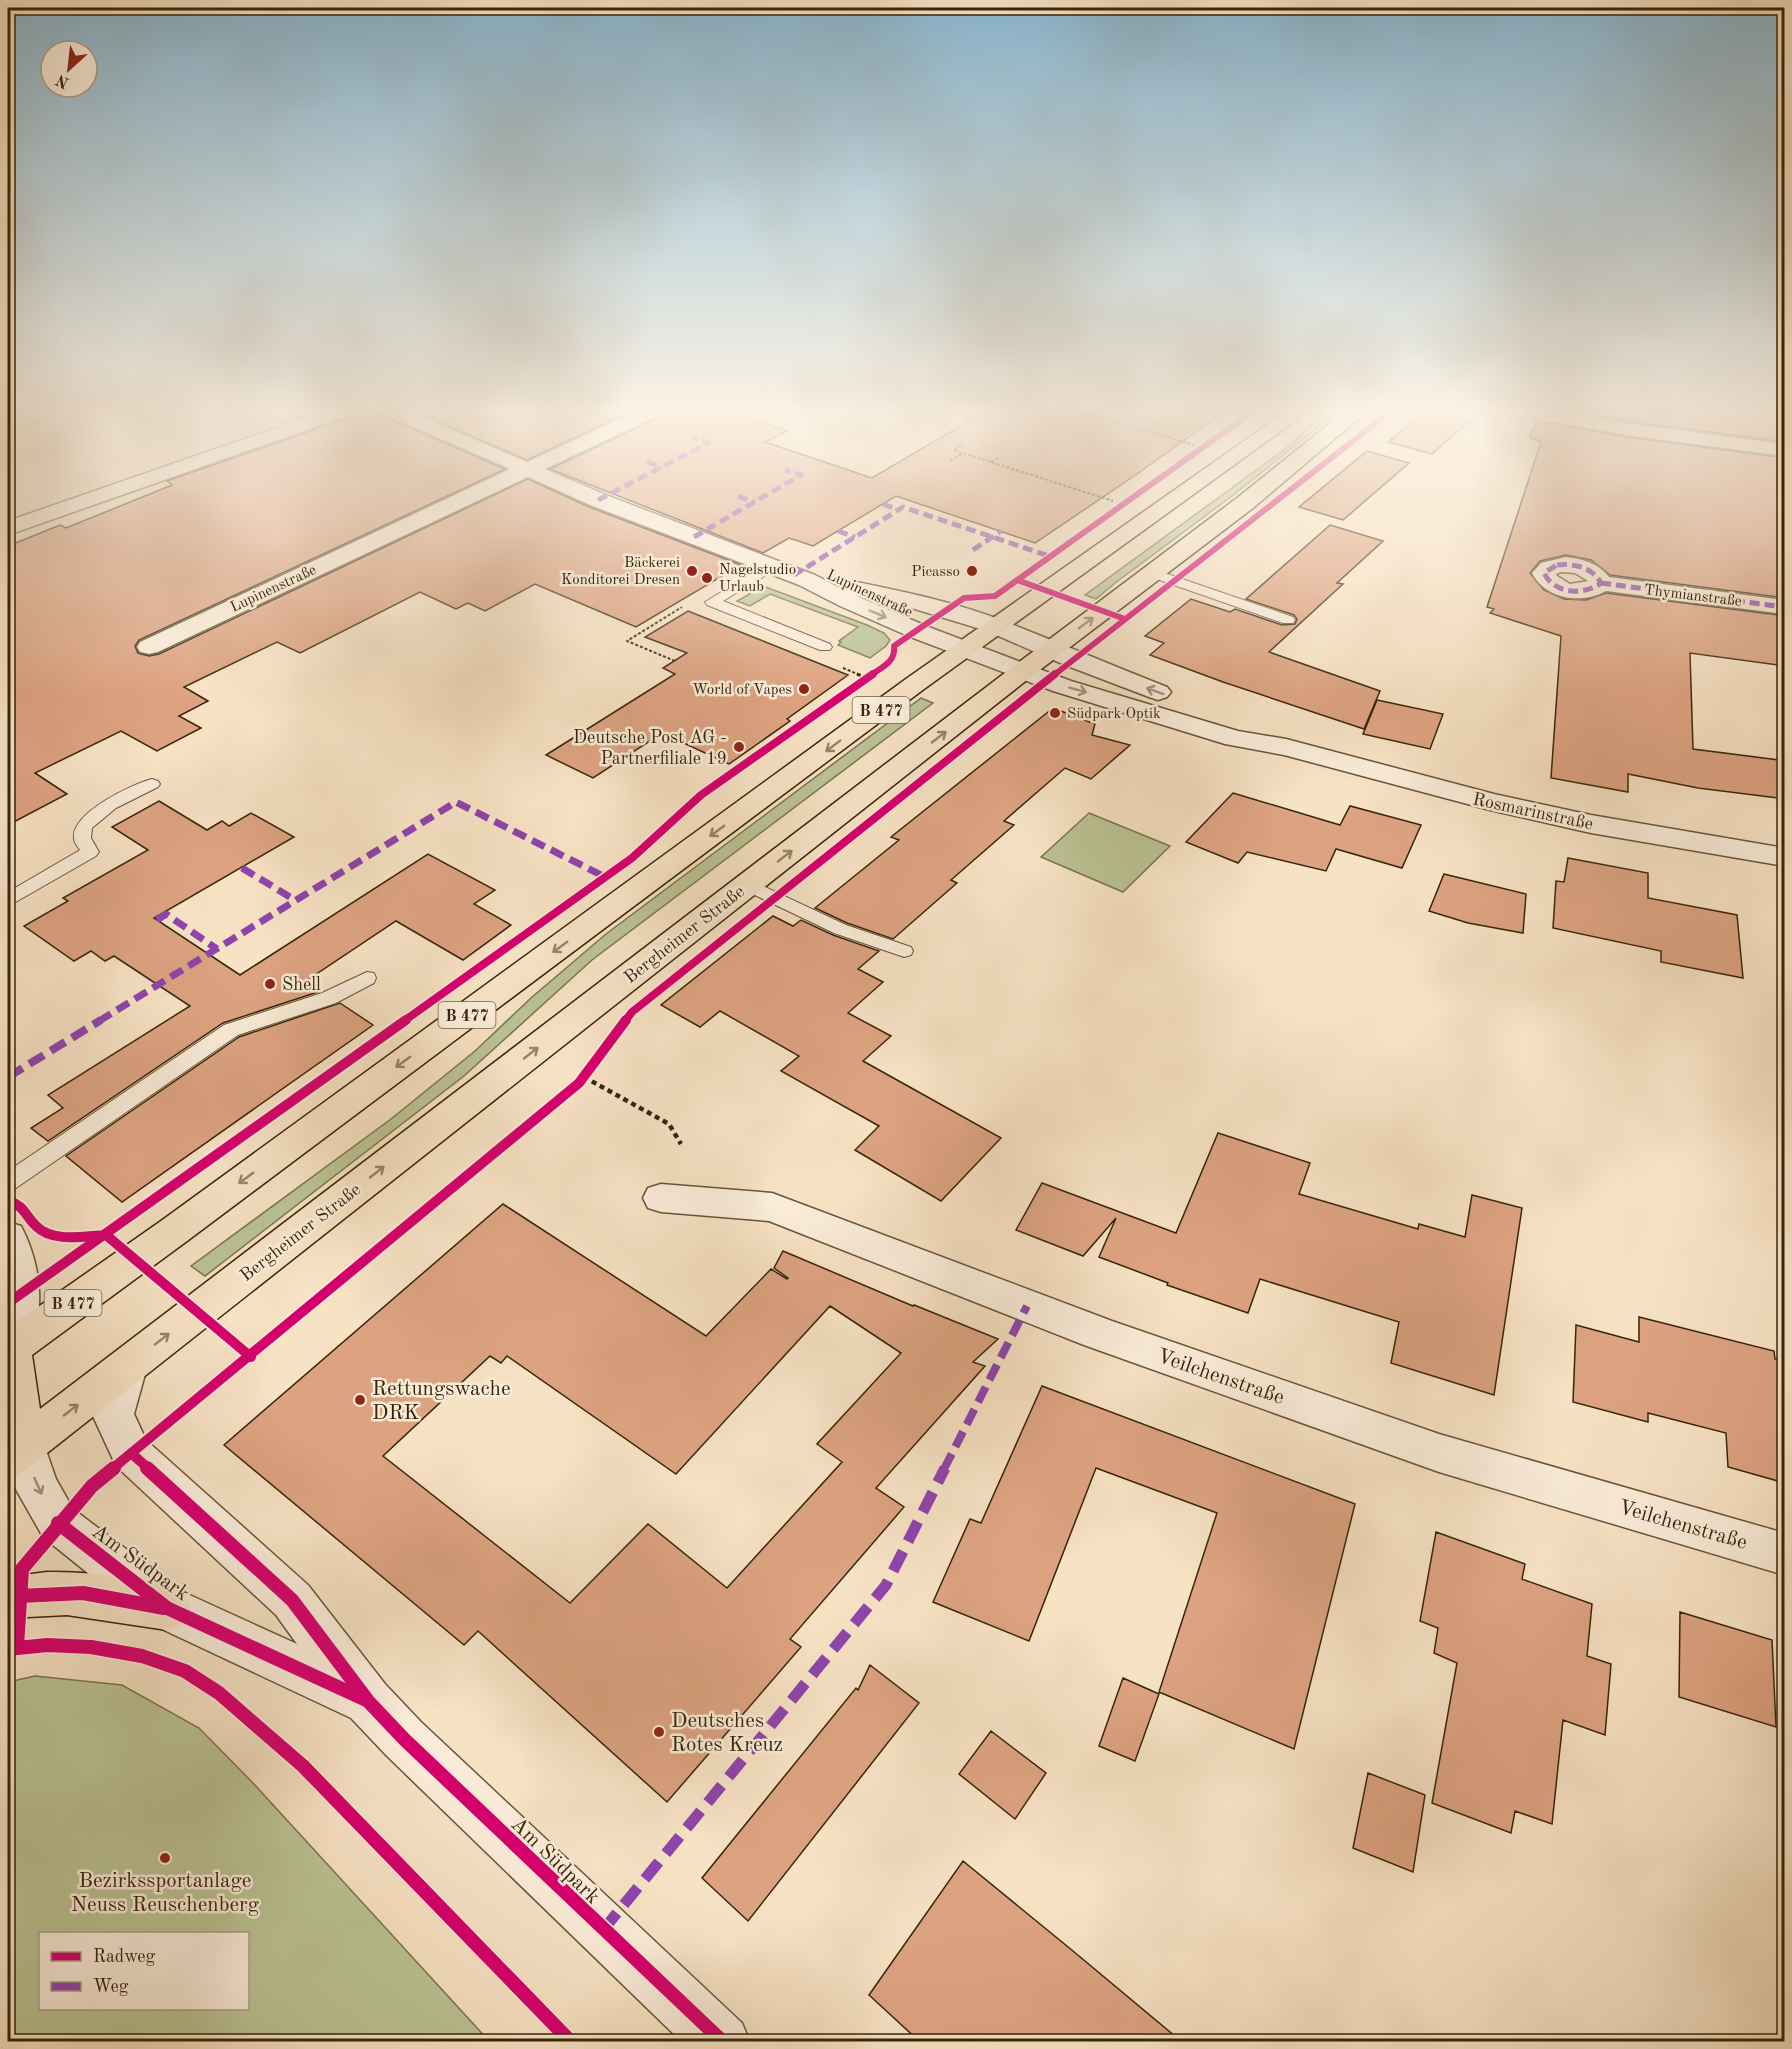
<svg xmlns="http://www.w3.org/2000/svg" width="1792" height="2049" font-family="'Old Standard TT',serif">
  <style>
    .green { fill: #bbc395; stroke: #79744f; stroke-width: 1.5; fill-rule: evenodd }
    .building { fill: #dda381; stroke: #372509; stroke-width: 1.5; fill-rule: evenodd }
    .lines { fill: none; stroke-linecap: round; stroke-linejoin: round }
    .service-casing { stroke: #675438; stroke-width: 2 }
    .minor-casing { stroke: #675438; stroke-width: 3 }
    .primary-casing { stroke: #372509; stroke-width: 3 }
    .path-far2 { stroke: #372509; stroke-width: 2; stroke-dasharray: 3 2; stroke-linecap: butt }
    .path-far1 { stroke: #372509; stroke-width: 3; stroke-dasharray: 4 3; stroke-linecap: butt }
    .path { stroke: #372509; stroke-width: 4.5; stroke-dasharray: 5 4; stroke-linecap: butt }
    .service { fill: #faecd9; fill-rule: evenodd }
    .minor { fill: #faecd9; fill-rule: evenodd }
    .primary { fill: #f7e2c4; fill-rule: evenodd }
    .quiet-far3 { stroke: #8e44ad; stroke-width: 5; stroke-dasharray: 10 5; stroke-linecap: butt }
    .quiet-far2 { stroke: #8e44ad; stroke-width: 7; stroke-dasharray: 14 7; stroke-linecap: butt }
    .quiet-far1 { stroke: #8e44ad; stroke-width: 8; stroke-dasharray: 17 8; stroke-linecap: butt }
    .quiet { stroke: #8e44ad; stroke-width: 11; stroke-dasharray: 22 11; stroke-linecap: butt }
    .cycleway-far3-casing { stroke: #faecd9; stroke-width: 8 }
    .cycleway-far2-casing { stroke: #faecd9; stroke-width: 11 }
    .cycleway-far1-casing { stroke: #faecd9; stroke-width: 14 }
    .cycleway-casing { stroke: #faecd9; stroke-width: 17 }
    .cycleway-far3 { stroke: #d6006c; stroke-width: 6 }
    .cycleway-far2 { stroke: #d6006c; stroke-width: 8 }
    .cycleway-far1 { stroke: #d6006c; stroke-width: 10 }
    .cycleway { stroke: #d6006c; stroke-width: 14 }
    .oneway { stroke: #a2927b }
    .oneway2 { stroke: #978466 }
    .poi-dot { fill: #8f2418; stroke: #faecd9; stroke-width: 2 }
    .labels { text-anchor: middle; stroke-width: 5; stroke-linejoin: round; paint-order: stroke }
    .far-poi-label { font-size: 15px; fill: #372509; stroke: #faecd9; text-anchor: end }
    .far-street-label { font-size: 15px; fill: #372509; stroke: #faecd9 }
    .shield { fill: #faecd9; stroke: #726147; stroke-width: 1.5 }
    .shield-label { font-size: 16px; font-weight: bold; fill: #372509 }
    .poi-label { font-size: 18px; fill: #372509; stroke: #faecd9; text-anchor: end }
    .street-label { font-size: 18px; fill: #372509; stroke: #faecd9 }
    .near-street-label { font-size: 21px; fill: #372509; stroke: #faecd9 }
    .near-poi-label { font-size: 21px; fill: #372509; stroke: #faecd9; text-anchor: start }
  </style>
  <rect width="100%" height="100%" fill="#f7e2c4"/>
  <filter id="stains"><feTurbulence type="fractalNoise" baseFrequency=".00333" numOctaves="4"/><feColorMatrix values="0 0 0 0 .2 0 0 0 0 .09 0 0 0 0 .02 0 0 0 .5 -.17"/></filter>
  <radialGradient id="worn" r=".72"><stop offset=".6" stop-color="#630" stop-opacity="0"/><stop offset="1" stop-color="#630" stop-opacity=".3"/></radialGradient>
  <path class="green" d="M1326,408H1342L1232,496L1115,583L1096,599L1085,595L1292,444Z
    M763,586L867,625L884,633L890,640L886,646L870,658L838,645L841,642L839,641L858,627L770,594L750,606L737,601Z
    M921,698L933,703L592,960L464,1076L205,1276L191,1266L391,1119L475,1051L531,998L606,934Z
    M1089,813L1170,846L1123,892L1041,857Z
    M35,1676L122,1685L199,1728L253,1783L489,2041H8V1682ZM40,1934H248V2008H40Z"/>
  <path class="building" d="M289,408H327L293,419Z
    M363,408H374L378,414L505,469L139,640L135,646L138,653L149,656L159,654L528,479L589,507L741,565L636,627L535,584L485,611L468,603L456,609L420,592L300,653L277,642L184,687L208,701L179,716L201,728L157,751L121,731L35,773L67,794L8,825V546L60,525L66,528L172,485L167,481L359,414Z
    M407,408H638L527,460Z
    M670,408H721L787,431L765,442L872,478L991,408H1229L1137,474L1035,543L896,496L813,546L789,538L763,553L550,469L666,414Z
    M1551,408H1762L1763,415L1785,417V442L1626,421Z
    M1427,410L1469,421L1432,454L1388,442Z
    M1536,421L1626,437L1785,458V598L1610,575L1591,560L1566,555L1540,561L1530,573L1544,590L1564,599L1586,600L1606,593L1785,616V666L1690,653L1693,749L1779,760L1785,783V799L1698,788L1628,774V792L1551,778L1561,636L1490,613L1494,609L1487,607L1541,442L1530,437Z
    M1367,451L1409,463L1343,520L1299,507Z
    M1330,525L1383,541L1337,583L1343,584L1269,652L1380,691L1364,729L1223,682L1150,655L1164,643L1145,636L1191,599L1230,612L1235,609L1282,625L1295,624L1297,619L1294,615L1246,599Z
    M688,611L848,675L787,719L790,721L729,764L662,733L593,778L546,755L675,674L663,668L687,653L645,637Z
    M1377,700L1443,714L1430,749L1363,734Z
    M1053,708L1095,724L1092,735L1130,745L1091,779L1065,768L1004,821L1014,825L951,880L957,883L893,939L847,923L815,908L899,840L891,837Z
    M1233,793L1340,825L1350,806L1421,825L1402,868L1336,849L1326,871L1247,852L1238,863L1186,842Z
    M159,801L207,830L222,821L229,826L251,813L294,837L154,918L240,975L428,854L495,890L474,904L511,925L463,960L396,921L306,981L321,991L223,1023L48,1141L31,1128L63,1108L48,1095L190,1006L114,956L105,961L91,951L74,961L24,926L68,901L63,898L148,850L112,827Z
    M1568,858L1648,873V898L1737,915L1743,978L1661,962V951L1553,928L1556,881L1564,882Z
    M1444,874L1526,894L1523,933L1468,923L1429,911Z
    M773,916L793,926L801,920L833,935L879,951L858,969L883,982L848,1013L891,1036L863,1061L1001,1138L941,1201L855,1150L879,1126L781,1071L799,1056L720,1011L700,1027L661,1005Z
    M340,1003L373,1025L122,1202L66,1156L239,1037Z
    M1218,1133L1310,1163L1299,1194L1418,1229L1419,1224L1465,1237L1472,1195L1522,1208L1494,1395L1391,1363L1399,1322L1260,1279L1248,1313L1167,1285L1168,1283L1099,1257L1116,1218L1083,1256L1016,1230L1042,1183L1176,1233Z
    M503,1204L706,1336L771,1269L787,1279L788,1278L774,1268L783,1251L913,1306L914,1305L998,1339L973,1362L985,1366L876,1488L904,1507L790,1639L801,1647L667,1802L478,1631L464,1645L224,1445ZM830,1306L901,1353L817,1444L842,1462L727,1588L648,1524L570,1603L383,1456L490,1356L501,1363L507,1356L676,1474Z
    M1639,1317L1774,1351L1775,1359L1785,1362V1483L1728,1467L1726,1433L1648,1413V1422L1573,1402L1576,1325L1639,1342Z
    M1042,1386L1355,1504L1294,1749L1159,1692L1217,1513L1096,1468L1029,1641L933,1602L970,1519L981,1523Z
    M1436,1532L1525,1564L1522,1579L1592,1604L1587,1656L1611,1664L1605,1735L1563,1720L1552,1824L1515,1811L1511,1833L1432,1803L1457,1663L1434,1653L1438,1628L1420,1621Z
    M1680,1612L1772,1640L1776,1727L1679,1697Z
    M870,1665L919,1703L748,1921L702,1878L856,1688L858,1690Z
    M1123,1678L1159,1694L1135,1761L1099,1746Z
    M991,1731L1046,1773L1015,1819L959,1774Z
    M1368,1773L1425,1795L1413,1872L1353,1848Z
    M963,1861L1073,1951L1182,2042H920L869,1995Z"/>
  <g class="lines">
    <g class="service-casing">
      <path id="service" d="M771,562L778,566L776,569L723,601L830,644L832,647L830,650H820L707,605L705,602Z
        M1153,569L1293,617L1295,620L1293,623H1283L1148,576L1146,573Z
        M152,779L158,781L160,784L158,787L116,808L92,828L91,838L99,852L96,856L14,903L8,905V892L80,850C78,847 74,843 74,838C71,813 132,784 152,779Z
        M748,879L846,925L911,947L913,951L911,955L904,957L834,933L742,889L739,885L742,881Z
        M367,972L374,973L376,978L374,983L336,1003L238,1035L16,1188L8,1190V1171L224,1025L322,993Z"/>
    </g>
    <g class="minor-casing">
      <path id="minor" d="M40,408H69L66,412L8,430V418Z
        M333,408H361L358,412L8,535V521Z
        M376,408H402L527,462L643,408H668L665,412L545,469L606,495L815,575L840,588L844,583L852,581C904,592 957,602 1006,622C1060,643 1113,666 1167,687L1171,692L1167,697L1158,700L1149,697L1065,665L987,631L905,606L857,596L926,626L1071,681L1238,731L1286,739L1494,794L1591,815L1784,848V866L1591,833L1490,810L1284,755L1225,744L1053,691L908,636L840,606L799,585L590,505L528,477L158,652L149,654L140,652L137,647L140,642L510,469L379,412Z
        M1497,408H1539L1626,423L1784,444V456L1626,435L1507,414L1500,412Z
        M1566,557C1582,559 1599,563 1609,577L1784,600V614L1606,591C1581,605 1545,599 1532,573L1541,563ZM1561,572L1575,573L1588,581L1570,584L1557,576L1556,574Z
        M661,1184L772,1193L1112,1321L1439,1434L1784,1533V1575L1439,1472L1084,1345L769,1221L661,1212L648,1208L643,1198L648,1188Z
        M8,1222L21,1226C43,1268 46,1316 25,1359L11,1364L8,1363Z
        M127,1350L141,1355L147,1367L134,1414L146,1440L308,1585L385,1684L421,1722L742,2023L750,2042H682L387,1756L351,1718L151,1624L43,1537L14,1486L8,1460V1438L10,1433L25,1427L40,1433L56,1479L73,1509L183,1592L297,1644L276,1615L116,1466L92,1414L113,1355Z"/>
    </g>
    <g class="primary-casing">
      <path id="primary" d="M1291,408H1313L924,689L187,1241L32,1355L40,1409L1014,666L1237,498L1349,408H1371L1253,508L1032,676L23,1472L8,1478V1328L161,1221L906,679Z
        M47,1572C92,1572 142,1576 183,1592L190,1608L183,1624L167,1630L67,1615L28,1617L8,1621V1577Z"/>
    </g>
    <path class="path-far2" d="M1067,408L1194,445
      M961,446L953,450L1113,501
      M950,461L962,454
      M991,462L999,457
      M675,661L627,641L682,607
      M843,668L860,675"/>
    <path class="path-far1" d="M857,674L864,677"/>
    <path class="path" d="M584,1077L669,1124L681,1144"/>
    <use href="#service" class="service"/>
    <use href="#minor" class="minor"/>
    <use href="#primary" class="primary"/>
    <path class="quiet-far3" d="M647,462L662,467
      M738,496L755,502
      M598,500L708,443L694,438
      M883,504L899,510
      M838,531L855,537
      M694,537L801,475L785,470
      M973,550L1001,531
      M1557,565C1574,563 1592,567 1601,583C1584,596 1554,594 1544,573Z
      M794,575L903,507L1049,556
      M1601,583L1784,607"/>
    <path class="quiet-far2" d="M242,868L295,900
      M157,920L166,914L217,949
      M99,1021L456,802L605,877"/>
    <path class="quiet-far1" d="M8,1077L101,1020
      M944,1469L1027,1306"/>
    <path class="quiet" d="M603,1930L886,1585L945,1468"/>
    <g class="cycleway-far3-casing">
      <path id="cycleway-far3" d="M1017,580L1125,619
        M871,675C882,667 896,662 894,646L964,598L995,596L1258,408
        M1054,675L1395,408"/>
    </g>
    <g class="cycleway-far2-casing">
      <path id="cycleway-far2" d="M404,1021L632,858L701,795L873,674
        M625,1021L632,1012L1055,674"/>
    </g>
    <g class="cycleway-far1-casing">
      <path id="cycleway-far1" d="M8,1200C25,1207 24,1214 36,1226C53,1243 84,1236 106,1235L251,1357
        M8,1303L406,1020
        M131,1453L149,1469
        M112,1469L579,1083L626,1020"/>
    </g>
    <g class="cycleway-casing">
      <path id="cycleway" d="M147,1468L292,1600L368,1701L404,1739L723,2042
        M58,1523L167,1608L366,1700
        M19,1596L83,1593L164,1608
        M17,1646L22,1569L92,1486L114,1468
        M8,1649L47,1645L91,1647L142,1656L185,1671L219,1693L303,1766L571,2042"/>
    </g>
    <use href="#cycleway-far3" class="cycleway-far3"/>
    <use href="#cycleway-far2" class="cycleway-far2"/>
    <use href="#cycleway-far1" class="cycleway-far1"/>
    <use href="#cycleway" class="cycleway"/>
  </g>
  <defs><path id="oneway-shaft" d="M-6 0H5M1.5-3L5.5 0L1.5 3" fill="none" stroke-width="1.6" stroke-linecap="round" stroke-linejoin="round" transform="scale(1.5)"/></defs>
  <g class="oneway">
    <use href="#oneway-shaft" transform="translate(878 614) rotate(23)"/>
    <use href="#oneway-shaft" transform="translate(1078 690) rotate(15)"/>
    <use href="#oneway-shaft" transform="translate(1155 691) rotate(-160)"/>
    <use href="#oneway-shaft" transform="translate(38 1486) rotate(66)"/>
  </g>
  <g class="oneway2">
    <use href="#oneway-shaft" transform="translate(1086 623) rotate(-37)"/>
    <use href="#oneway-shaft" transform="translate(939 737) rotate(-38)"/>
    <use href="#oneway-shaft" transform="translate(833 746) rotate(143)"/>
    <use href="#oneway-shaft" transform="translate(717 831) rotate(144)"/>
    <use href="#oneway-shaft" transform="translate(785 856) rotate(-38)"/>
    <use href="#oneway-shaft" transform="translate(560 947) rotate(144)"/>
    <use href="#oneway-shaft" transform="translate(531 1053) rotate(-38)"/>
    <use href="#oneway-shaft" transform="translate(403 1062) rotate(144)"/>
    <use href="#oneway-shaft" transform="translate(377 1172) rotate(-38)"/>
    <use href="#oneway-shaft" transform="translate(246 1178) rotate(144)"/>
    <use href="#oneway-shaft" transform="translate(162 1339) rotate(-38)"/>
    <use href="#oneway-shaft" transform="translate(71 1410) rotate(-38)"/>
  </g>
  <linearGradient id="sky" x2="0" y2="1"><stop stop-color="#8ab8d2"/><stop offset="0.59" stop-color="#fbf2e4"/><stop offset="1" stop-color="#fbf2e4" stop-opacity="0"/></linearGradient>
  <rect width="1792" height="695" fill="url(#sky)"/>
  <g class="poi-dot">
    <circle cx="692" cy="571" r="6"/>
    <circle cx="972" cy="571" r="6"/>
    <circle cx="707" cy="578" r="6"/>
    <circle cx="804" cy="689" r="6"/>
    <circle cx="1055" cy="713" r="6"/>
    <circle cx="739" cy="747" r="6"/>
    <circle cx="270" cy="984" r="6"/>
    <circle cx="360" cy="1400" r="6"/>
    <circle cx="659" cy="1732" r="6"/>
    <circle cx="165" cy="1858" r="6"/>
  </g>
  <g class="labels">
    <g class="far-poi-label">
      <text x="680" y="567">Bäckerei<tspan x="680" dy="17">Konditorei Dresen</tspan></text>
      <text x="719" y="574" text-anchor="start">Nagelstudio<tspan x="719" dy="17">Urlaub</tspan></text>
      <text x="960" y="576">Picasso</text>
      <text x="792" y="694">World of Vapes</text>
      <text x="1067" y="718" text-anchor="start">Südpark Optik</text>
    </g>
    <g class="far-street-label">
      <text transform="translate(273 588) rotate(-25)" y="5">Lupinenstraße</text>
      <text transform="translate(870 593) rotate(25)" y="5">Lupinenstraße</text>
      <text transform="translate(1693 595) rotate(7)" y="5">Thymianstraße</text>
    </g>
    <g class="shield">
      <rect x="852.5" y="697" width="57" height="26" rx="4.5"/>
      <rect x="438.5" y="1002" width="57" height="26" rx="4.5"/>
      <rect x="44.5" y="1290" width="57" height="26" rx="4.5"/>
    </g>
    <g class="shield-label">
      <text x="881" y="716">B 477</text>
      <text x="467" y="1021">B 477</text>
      <text x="73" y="1309">B 477</text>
    </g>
    <g class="poi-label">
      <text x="727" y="743">Deutsche Post AG -<tspan x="727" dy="21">Partnerfiliale 19</tspan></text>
      <text x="282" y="990" text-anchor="start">Shell</text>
    </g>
    <g class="street-label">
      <text transform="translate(1533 811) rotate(12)" y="6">Rosmarinstraße</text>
      <text transform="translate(684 934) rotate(-38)" y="6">Bergheimer Straße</text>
      <text transform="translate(300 1232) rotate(-38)" y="6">Bergheimer Straße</text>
    </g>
    <g class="near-street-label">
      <text transform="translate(1221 1376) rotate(19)" y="7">Veilchenstraße</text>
      <text transform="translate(1683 1524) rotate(16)" y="7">Veilchenstraße</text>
      <text transform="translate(141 1562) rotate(36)" y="7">Am Südpark</text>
      <text transform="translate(556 1860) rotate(44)" y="7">Am Südpark</text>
    </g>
    <g class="near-poi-label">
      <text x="372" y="1395">Rettungswache<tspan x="372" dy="24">DRK</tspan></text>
      <text x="671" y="1727">Deutsches<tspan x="671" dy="24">Rotes Kreuz</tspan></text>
      <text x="165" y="1887" text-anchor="middle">Bezirkssportanlage<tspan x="165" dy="24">Neuss Reuschenberg</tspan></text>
    </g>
  </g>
  <rect width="1792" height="2049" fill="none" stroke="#f7e2c4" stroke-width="30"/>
  <rect x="9" y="9" width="1774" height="2031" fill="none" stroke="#372509" stroke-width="3"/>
  <rect x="15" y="15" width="1762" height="2019" fill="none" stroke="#372509" stroke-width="1.5"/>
  <rect x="39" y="1932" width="210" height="78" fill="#faecd9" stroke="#ac9c86" stroke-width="1.5"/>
  <rect x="51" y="1952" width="30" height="9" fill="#d6006c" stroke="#ac9c86" stroke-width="1.5"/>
  <text x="93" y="1962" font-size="18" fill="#372509">Radweg</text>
  <rect x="51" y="1982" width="30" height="9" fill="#8e44ad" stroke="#ac9c86" stroke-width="1.5"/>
  <text x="93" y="1992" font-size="18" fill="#372509">Weg</text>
  <g transform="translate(69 69) rotate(207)"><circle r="28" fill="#faecd9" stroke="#ac9c86" stroke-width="1.5"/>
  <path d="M0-4.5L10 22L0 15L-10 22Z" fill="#8f2418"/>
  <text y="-9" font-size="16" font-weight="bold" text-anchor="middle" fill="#372509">N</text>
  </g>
  <rect width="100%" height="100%" filter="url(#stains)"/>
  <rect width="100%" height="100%" fill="url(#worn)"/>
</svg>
